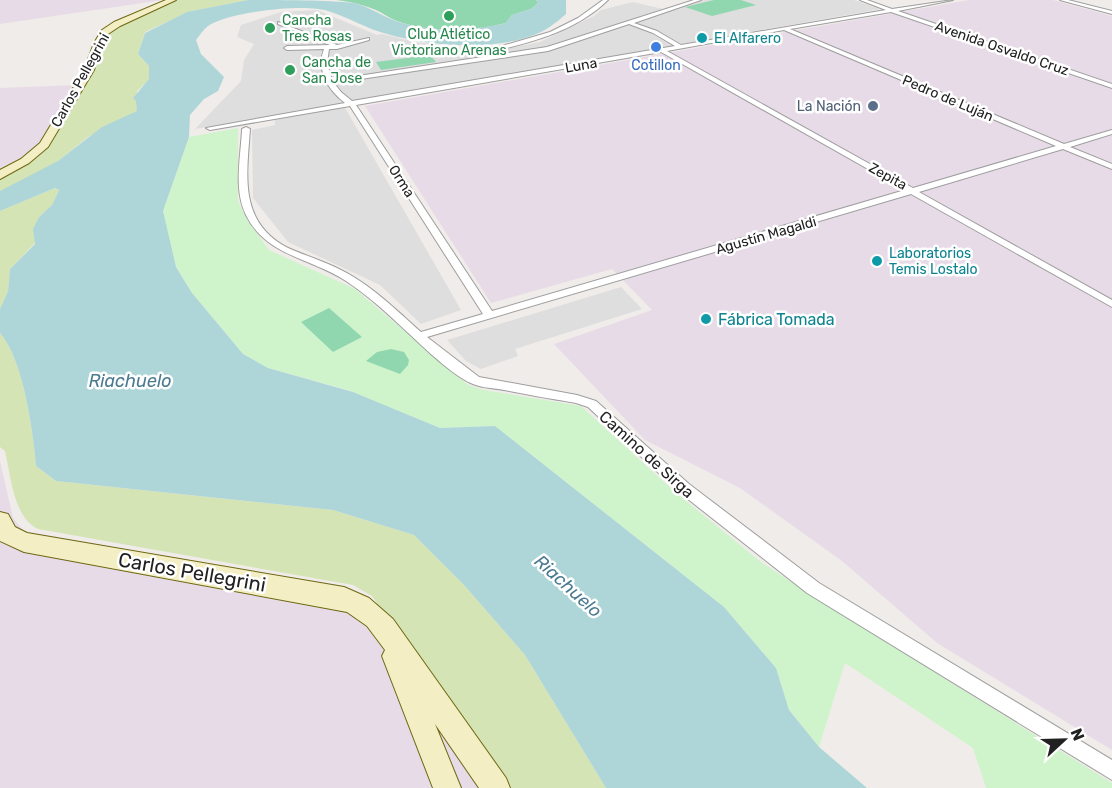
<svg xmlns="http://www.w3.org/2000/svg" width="1112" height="788" font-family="Rubik,sans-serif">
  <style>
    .residential { fill: #dfdede }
    .industrial { fill: #e8dbe8 }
    .grass { fill: #d4e4b5 }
    .park { fill: #cff4cc }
    .pitch { fill: #90d6af }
    .water { fill: #aed6d8 }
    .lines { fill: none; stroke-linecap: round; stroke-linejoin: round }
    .street-casing { stroke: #9e9e9e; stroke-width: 2 }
    .secondary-casing { stroke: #6e6812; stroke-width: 2 }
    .street { fill: #fff; fill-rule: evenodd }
    .secondary { fill: #f3eec4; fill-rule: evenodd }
    .leisure-dot { fill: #2e9e5b; stroke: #fff; stroke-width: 2 }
    .culture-dot { fill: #0f9aa8; stroke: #fff; stroke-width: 2 }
    .shop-dot { fill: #3f7fe0; stroke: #fff; stroke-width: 2 }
    .service-dot { fill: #5c6f8a; stroke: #fff; stroke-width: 2 }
    .labels { text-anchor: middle; stroke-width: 5; stroke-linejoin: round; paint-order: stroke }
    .far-leisure-label { font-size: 14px; fill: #27864d; stroke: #fff; text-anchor: start }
    .far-culture-label { font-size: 14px; fill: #0d838f; stroke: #fff; text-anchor: start }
    .far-street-label { font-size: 14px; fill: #212121; stroke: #fff }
    .far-shop-label { font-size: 14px; fill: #366cbe; stroke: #fff }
    .far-service-label { font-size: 14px; fill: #4e5e75; stroke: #fff; text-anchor: end }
    .culture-label { font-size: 16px; fill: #0d838f; stroke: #fff; text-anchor: start }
    .street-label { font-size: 16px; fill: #212121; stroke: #fff }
    .water-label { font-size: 18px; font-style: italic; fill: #4c7a90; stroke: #fff }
    .near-street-label { font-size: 20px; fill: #212121; stroke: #fff }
  </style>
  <rect width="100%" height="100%" fill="#f0ece9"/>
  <path class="residential" d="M701,0H854L881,9L682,44L662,33L632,22Z
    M633,2L663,9L546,48L332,81L326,72V53L328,47L369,37L325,47L321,53L322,73L343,105L195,129L241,81L244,60L254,44L237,37L241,25L281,12L317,10L377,35L382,34L416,42L452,46L480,54L540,42L594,16L601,10Z
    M627,23L647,31L674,46L346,104L333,82L553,49Z
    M344,106L461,310L421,324L380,285L288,242L253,198L252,130L275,125L274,118Z
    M621,287L642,309L515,349L518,356L481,369L466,361L447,340Z"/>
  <path class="industrial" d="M0,0H163L0,24Z
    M969,0H1053L1112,16V750L937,643L842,561L740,488L645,440L554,344L652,310L612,269L491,303L365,106Z
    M74,85L43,147L0,168V88Z
    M0,461L13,518L24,531L351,590L502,788H0Z"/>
  <path class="grass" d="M175,0H248L188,12L145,32L138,54L149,66V80L137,91L138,111L88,137L58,161L36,175L0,191V177L40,155L51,143L97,61L103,41L114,28Z
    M55,188L59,190L52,205L39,217L35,243L10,269L8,291L0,309V211Z
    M0,333C23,359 33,430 36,466L56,481L333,510L414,535L464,585L525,655L606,788H507L372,596L353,585L38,529C13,517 11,476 5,451L0,447Z"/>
  <path class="park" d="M238,128V201L247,220L269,250L355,289L468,385L484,390L581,406L675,492L761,562L825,604L1112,783V788H986L973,748L845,663L819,747L789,710L776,668L724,607L495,426L440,428L348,390L268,368L243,354L192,293L176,267L166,232L163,211L189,137Z"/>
  <path class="pitch" d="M336,0H536L538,3L531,9L512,15L506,23C471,32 431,33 397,21C391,19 386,15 380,12C366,5 352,2 336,0Z
    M714,0H741L756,5L712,16L685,7Z
    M430,55L436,62L381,70L376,62Z
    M329,308L362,337L333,352L301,322Z
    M391,349L404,352L409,360L408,365L400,374L366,361L377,352Z"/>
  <path class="water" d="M248,0C279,0 325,0 354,3C370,7 382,16 396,21C430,33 471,31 506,23L512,15L531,9L538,3L536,0H566V14C556,23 544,32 531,36C490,51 429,46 387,34C367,29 348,17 328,11C305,3 228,12 208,26C203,30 199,36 196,40L201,54L224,77L218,91L204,99L190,115L189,137L163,211L176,267L192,293L243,354L268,368L353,392L440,428L495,426L724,607L776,668L789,710L819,747L867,788H606L525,655L464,585L414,535L333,510L56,481L36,466C33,430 23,359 0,333V309L8,291L10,269L35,244L33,229L39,217L52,205L59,190L55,188L0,211V191L58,161L102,127L137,111L136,101L133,98L149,79V66L138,54L145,33L187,12Z"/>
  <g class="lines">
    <g class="street-casing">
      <path id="street" d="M603,0H608C576,31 533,42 491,52L488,50L550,32L578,18Z
        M694,0H701L634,23L657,31L681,45L886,10L860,0H867L892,9L953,0L898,11L1112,84V88L891,12L790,29L1064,144L1112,130V134L1070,147L1112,164V169L1063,149L919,192L1112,300V307L911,194L427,337L479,377L577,395L596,401L689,484L819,583L1112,760V780L807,593L679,492L588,407L576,403C552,399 528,395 504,390C494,388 482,388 473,384C458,378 444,365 432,355C404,330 378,302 346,281C311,258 266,256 246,215C233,189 241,156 242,129L246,127L250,129C247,174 238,221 286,247C303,255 321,260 337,268C369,283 395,309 421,332L483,314L350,106L210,130L206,128L345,103C328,90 316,70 324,49L287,50L284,48L287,46L330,45L278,24V22L337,45L369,38V40L337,49H329L327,63L332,80L547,47ZM629,24L653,33L675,46L352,101L341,92L334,83L548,51ZM784,30L1056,146L913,188L667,51ZM661,52L905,190L492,311L356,105Z
        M1060,0H1068L1112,11V14Z"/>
    </g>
    <g class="secondary-casing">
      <path id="secondary" d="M166,0H176L120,26L108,34L102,43L94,70L48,147L29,163L0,179V170L21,159L40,143L84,70L94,43L102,30L114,22Z
        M0,512L8,514L15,527L27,533L344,587L369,598L393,619L506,778L510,788H479L435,724L461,788H433L382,656L385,650L367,626L347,612L24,552L0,541Z"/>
    </g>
    <use href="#street" class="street"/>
    <use href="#secondary" class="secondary"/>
  </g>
  <g class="leisure-dot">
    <circle cx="449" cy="16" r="6"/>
    <circle cx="270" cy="28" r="6"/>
    <circle cx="290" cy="70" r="6"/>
  </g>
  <g class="culture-dot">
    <circle cx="702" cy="38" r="6"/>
    <circle cx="877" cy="261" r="6"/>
    <circle cx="706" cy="319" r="6"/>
  </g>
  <circle class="shop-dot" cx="656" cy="47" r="6"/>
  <circle class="service-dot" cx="873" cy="106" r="6"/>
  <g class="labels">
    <g class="far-leisure-label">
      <text x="282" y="25">Cancha<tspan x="282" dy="16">Tres Rosas</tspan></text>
      <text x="449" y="39" text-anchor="middle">Club Atlético<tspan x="449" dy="16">Victoriano Arenas</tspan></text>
      <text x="302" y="67">Cancha de<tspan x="302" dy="16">San Jose</tspan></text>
    </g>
    <g class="far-culture-label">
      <text x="714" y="43">El Alfarero</text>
      <text x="889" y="258">Laboratorios<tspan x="889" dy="16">Temis Lostalo</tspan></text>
    </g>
    <g class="far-street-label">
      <text transform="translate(1002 48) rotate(19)" y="5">Avenida Osvaldo Cruz</text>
      <text transform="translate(581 65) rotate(-10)" y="5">Luna</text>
      <text transform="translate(80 80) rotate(-61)" y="5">Carlos Pellegrini</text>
      <text transform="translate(948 98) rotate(23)" y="5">Pedro de Luján</text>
      <text transform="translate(888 176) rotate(29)" y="5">Zepita</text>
      <text transform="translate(402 181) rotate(57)" y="5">Orma</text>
      <text transform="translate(766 235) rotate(-16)" y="5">Agustín Magaldi</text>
    </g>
    <g class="far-shop-label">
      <text x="656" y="70">Cotillon</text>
    </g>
    <g class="far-service-label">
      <text x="861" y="111">La Nación</text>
    </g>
    <g class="culture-label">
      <text x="718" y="325">Fábrica Tomada</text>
    </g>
    <g class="street-label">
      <text transform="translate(647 454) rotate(42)" y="6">Camino de Sirga</text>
    </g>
    <g class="water-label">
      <text x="130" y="387">Riachuelo</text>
      <text transform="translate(568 586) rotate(42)" y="6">Riachuelo</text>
    </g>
    <g class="near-street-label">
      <text transform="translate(192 572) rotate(10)" y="7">Carlos Pellegrini</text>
    </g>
  </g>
  <g transform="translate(1064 740) rotate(68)" stroke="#ffffff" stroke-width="4.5" paint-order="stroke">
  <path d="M0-4.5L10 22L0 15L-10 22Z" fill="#212121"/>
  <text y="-9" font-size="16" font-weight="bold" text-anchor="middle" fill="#212121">N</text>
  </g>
</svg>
